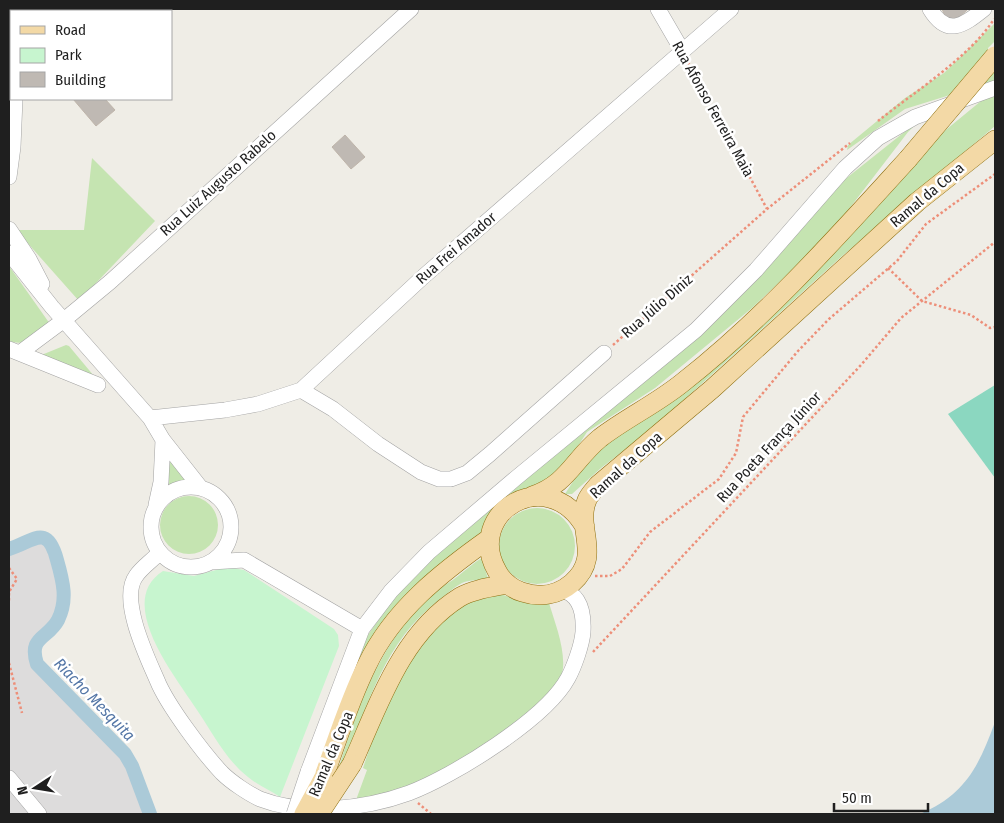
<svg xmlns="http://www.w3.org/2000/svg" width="1004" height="823" font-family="'Fira Sans Condensed',sans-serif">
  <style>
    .residential { fill: #dddcdc }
    .grass { fill: #c5e4b1 }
    .park { fill: #c7f5cf }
    .pitch { fill: #8bd7c0 }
    .water { fill: #abcad8 }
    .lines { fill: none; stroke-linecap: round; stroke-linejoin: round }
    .canal { stroke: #abcad8; stroke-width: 14 }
    .building { fill: #bfb9b3; stroke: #bfb5aa }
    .minor-casing { stroke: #a3a3a3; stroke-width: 16 }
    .major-casing { stroke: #8c6e0e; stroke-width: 20 }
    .path { stroke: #ed8f79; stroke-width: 2.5; stroke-dasharray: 2.5 2.5; stroke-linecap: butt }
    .minor { stroke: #fff; stroke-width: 15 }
    .major { stroke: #f3d9a6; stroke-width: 19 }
    .minor-bridge-casing { stroke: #a3a3a3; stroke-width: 16; stroke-linecap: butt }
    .major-bridge-casing { stroke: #8c6e0e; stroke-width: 20; stroke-linecap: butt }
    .minor-bridge { stroke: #fff; stroke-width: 15 }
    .major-bridge { stroke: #f3d9a6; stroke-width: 19 }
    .labels { text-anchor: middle; stroke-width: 5; stroke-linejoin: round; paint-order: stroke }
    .street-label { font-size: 15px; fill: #1f1f1f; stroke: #fff }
    .water-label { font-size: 16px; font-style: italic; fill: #5476a6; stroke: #fff }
  </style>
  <rect width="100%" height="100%" fill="#efede6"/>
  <path class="residential" d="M31,538L45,539L52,544L63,582L64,600L57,621L36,643L34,647L37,664L125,754L132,766L150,814H9V549Z"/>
  <path class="grass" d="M995,23V41L988,48L991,61L995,62V81L905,109L847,150L848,145L905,98L944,73Z
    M995,93V126L841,257L654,427L601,468L572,494H565L588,458L814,271L866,219L936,138L981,101Z
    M927,114L908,132L829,235L752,308L655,388L587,432L565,466L542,487L516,492L489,514L485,535L455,556L339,700L361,645L390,603L436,551L607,409L829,192Z
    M92,158L155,221L79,301L16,230H84Z
    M9,266L50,324C37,336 27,347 9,341Z
    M66,345L69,346L99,382L39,356Z
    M165,444L197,485C183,485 173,488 162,497Z
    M160 525a29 29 0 1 1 58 0a29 29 0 1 1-58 0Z
    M499 546a38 38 0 1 1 76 0a38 38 0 1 1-76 0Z
    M482,558L488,579C480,580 468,580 462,583C454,587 447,594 440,599C376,648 367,718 333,785C357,712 375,645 435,592C442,586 451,582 458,576C466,570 473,563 482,558Z
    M496,592L506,596L549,603C555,623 567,653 562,674C553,709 435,777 400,790C386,795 370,797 356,800L367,770L363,768L384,705L426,636L449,615L471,599Z"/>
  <path class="park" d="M227,567L244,570L334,629L338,635L339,646L280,797C270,790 257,785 248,777C226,760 212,732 197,710C176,677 114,602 163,571L194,576Z"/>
  <path class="pitch" d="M995,385V478L948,414Z"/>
  <path class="water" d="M995,722V814H920C965,795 979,766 995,722Z"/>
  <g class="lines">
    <path class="canal" d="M9,549C33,542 47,522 57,560C63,581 68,600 58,620C48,639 28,636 37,664L125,754L132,766L150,814"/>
  </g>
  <path class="building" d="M942,9H968L954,22L947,20Z
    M73,99H105L115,110L96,126Z
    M345,135L365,157L351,169L332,147Z"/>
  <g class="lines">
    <g class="minor-casing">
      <path id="minor" d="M658,9L683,52
        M930,9C947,37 963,26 984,9
        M96,11L99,9
        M11,18V62
        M9,177L13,147L15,99
        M9,229L29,259L42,284
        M9,253L52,307L150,418L163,440L200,487
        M9,349L98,385
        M21,352L64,320L110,282L411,9
        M301,390L333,409L378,444L421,472L439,479H451L467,473L490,454L604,353
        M150,418L225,410L258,404L301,390L424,276L731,9
        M151 527a40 40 0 1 1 80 0a40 40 0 1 1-80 0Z
        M156,505L161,482L163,440
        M160,552C153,560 142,567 136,576C119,599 147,657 157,680C167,705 204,754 222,773C231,782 249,794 260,799C304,816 365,809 409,793C452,777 546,719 568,678C574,667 582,645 583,632C584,614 581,594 561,590
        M211,562L244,560L362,629
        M308,772L362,629L391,591L429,552L516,478L696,330L756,270L845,168L878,138L915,117L995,88
        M9,778L39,814"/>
    </g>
    <g class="major-casing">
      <path id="major" d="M532,496C567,485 574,459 600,438C626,418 656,404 682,383C766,317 836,238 908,159
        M585,527C547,462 464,513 497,571C502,581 512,589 522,592C540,598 558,595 572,583C603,556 575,528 587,500C589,495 594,490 598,485L712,389L917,202L995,140
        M352,764C379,704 401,634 460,597C474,589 492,587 508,584
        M323,779C337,741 349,701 367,665C393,610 442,572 490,538"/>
    </g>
    <path class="path" d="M688,62L767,209
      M878,121C913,93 971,56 994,19
      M888,268L922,301L971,315L990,328L995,327
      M613,345L767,209L850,143
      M9,568L17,579L9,592
      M595,576H610L622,569L650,532L719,479L736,453L743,417L798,351L829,319L897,261L926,224L995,174
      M9,593V602
      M593,652L861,365L901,318L995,242
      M9,663L22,713
      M418,803L431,814"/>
    <use href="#minor" class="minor"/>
    <use href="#major" class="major"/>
    <g class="minor-bridge-casing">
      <path id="minor-bridge" d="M294,814L308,772"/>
    </g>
    <g class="major-bridge-casing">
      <path id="major-bridge" d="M908,159L995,56
        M304,814L323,779
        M319,814L352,764"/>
    </g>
    <use href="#minor-bridge" class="minor-bridge"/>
    <use href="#major-bridge" class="major-bridge"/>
  </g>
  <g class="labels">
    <g class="street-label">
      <text transform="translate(713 109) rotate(61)" y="5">Rua Afonso Ferreira Maia</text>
      <text transform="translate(218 183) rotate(-42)" y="5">Rua Luiz Augusto Rabelo</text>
      <text transform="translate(927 195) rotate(-40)" y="5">Ramal da Copa</text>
      <text transform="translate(456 248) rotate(-41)" y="5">Rua Frei Amador</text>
      <text transform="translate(657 306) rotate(-41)" y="5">Rua Júlio Diniz</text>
      <text transform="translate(769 447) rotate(-47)" y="5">Rua Poeta França Júnior</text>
      <text transform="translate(626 465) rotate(-42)" y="5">Ramal da Copa</text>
      <text transform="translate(331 754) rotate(-67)" y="5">Ramal da Copa</text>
    </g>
    <g class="water-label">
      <text transform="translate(95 699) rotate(46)" y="6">Riacho Mesquita</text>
    </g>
  </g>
  <rect width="1004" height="823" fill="none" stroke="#1f1f1f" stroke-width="20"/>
  <rect x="10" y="10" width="162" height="90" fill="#ffffff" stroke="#a5a5a5"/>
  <rect x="20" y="26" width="25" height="8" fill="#f3d9a6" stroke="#a5a5a5"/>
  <text x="55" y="35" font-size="15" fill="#1f1f1f">Road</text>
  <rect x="20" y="48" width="25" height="15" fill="#c7f5cf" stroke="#a5a5a5"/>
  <text x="55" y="60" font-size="15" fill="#1f1f1f">Park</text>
  <rect x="20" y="72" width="25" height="15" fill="#bfb9b3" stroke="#a5a5a5"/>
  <text x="55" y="85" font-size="15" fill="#1f1f1f">Building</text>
  <g transform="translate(35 788) rotate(258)" stroke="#ffffff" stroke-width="4" paint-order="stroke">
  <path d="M0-4L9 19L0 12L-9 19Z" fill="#1f1f1f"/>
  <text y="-8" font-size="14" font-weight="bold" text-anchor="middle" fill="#1f1f1f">N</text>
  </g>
  <path d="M834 803v8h94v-8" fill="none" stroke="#1f1f1f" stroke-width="2.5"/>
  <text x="842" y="803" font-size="15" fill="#1f1f1f" stroke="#ffffff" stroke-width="4" paint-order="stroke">50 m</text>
</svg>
